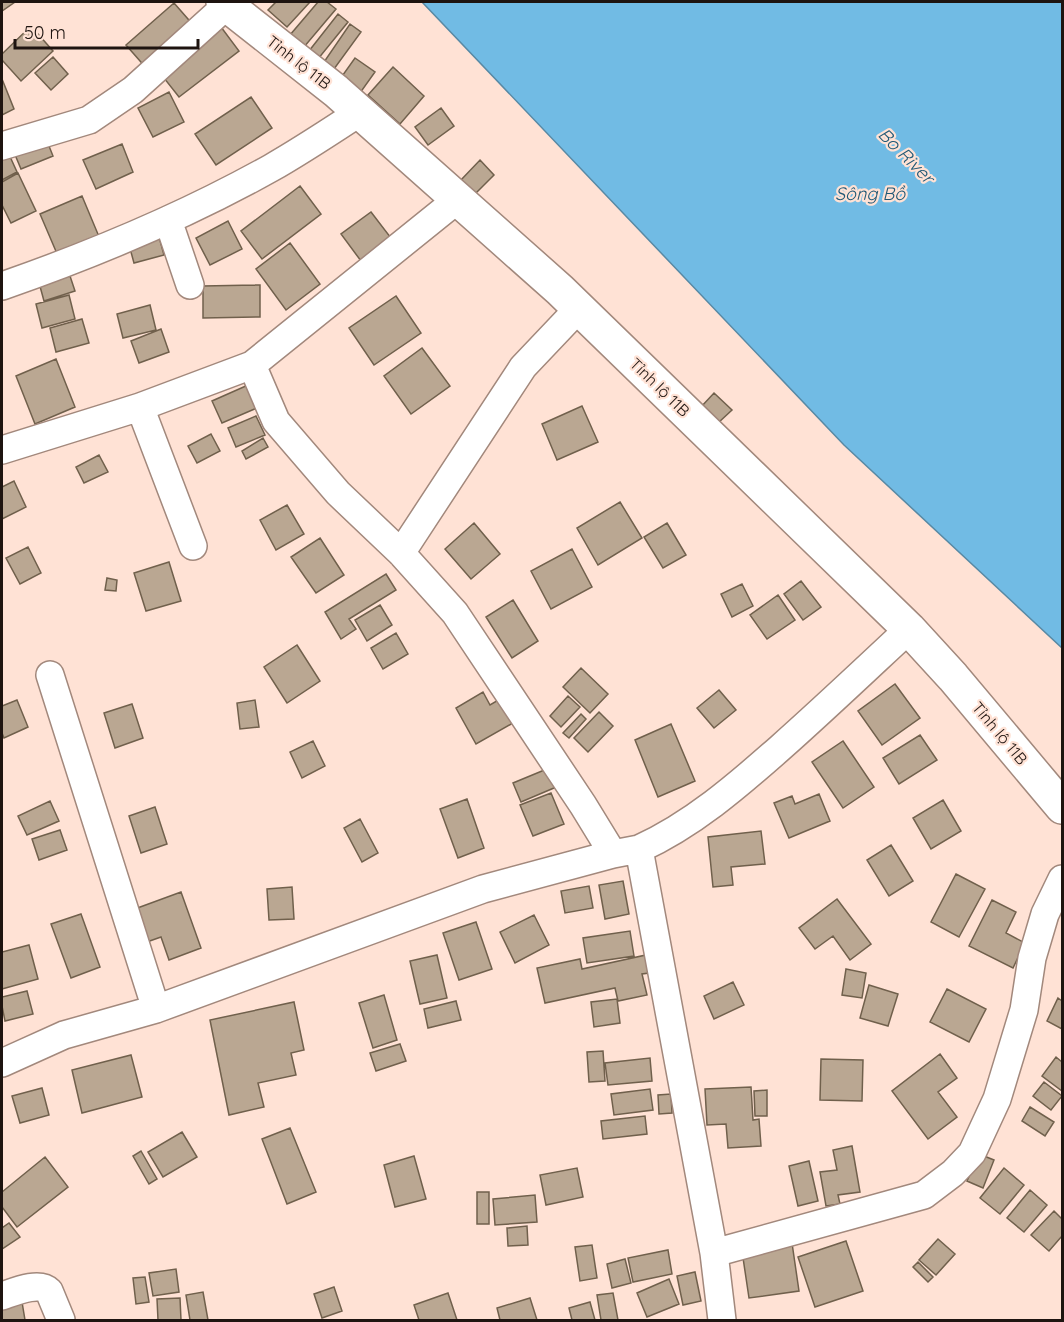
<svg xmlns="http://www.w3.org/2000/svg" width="1064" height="1322" font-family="Quicksand,sans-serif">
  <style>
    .water { fill: #71bbe4; stroke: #5889a4; stroke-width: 1.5 }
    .building { fill: #baa792; stroke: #70604c; stroke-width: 1.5 }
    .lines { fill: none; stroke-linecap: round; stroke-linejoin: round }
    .street-casing { stroke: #a2887c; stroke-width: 30 }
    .secondary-casing { stroke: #a2887c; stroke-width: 36 }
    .street { stroke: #fff; stroke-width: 27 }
    .secondary { stroke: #fff; stroke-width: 33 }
    .labels { text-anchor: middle; stroke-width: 4.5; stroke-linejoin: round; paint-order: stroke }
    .street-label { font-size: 16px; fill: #1e1410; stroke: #ffe2d5 }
    .water-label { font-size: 18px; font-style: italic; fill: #205875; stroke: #ffe2d5 }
  </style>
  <rect width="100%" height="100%" fill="#ffe2d5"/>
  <path class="water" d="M422,2H1062V648L844,445Z"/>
  <path class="building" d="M2,2H15L2,11Z
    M276,2H310L287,27L268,10Z
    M318,2H327L336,9L304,47L290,35Z
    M174,3L195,27L147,69L126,45Z
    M338,14L348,22L318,59L309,51Z
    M350,24L361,32L334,69L324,62Z
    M31,26L53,51L21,81L2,60V54Z
    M221,27L239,51L179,97L160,73Z
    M53,57L68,74L51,90L35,73Z
    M355,58L375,72L360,93L340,79Z
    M393,67L424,96L400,124L368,95Z
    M2,79L14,109L2,115Z
    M169,92L184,122L153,137L138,108Z
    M251,97L272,128L216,165L195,134Z
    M441,108L454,126L428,145L415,127Z
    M45,136L53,156L21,169L13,150Z
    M122,144L133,172L96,189L83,160Z
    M7,150L17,172L2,180V153Z
    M480,160L494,175L474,195L460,181Z
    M18,173L36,211L11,223L2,205V182Z
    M300,186L321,214L262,259L241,231Z
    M82,196L100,239L58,256L40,214Z
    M371,212L391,238L361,261L341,234Z
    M228,221L242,249L210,265L196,238Z
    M158,233L164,255L134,263L128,241Z
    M290,243L320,284L286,310L256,269Z
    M68,270L75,291L44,301L38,279Z
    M260,285V317L203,318V286Z
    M69,295L75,319L42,328L36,304Z
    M396,296L421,333L374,365L349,328Z
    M150,305L156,330L123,338L117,314Z
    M82,319L89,343L56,352L50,328Z
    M161,329L169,352L139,363L131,341Z
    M422,348L450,386L411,414L384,376Z
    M56,359L75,407L35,424L16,376Z
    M248,385L257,408L222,423L212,401Z
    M714,393L732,410L718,423L701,407Z
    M582,406L598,442L557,460L542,424Z
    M256,416L265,435L236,447L228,428Z
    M211,434L220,451L197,463L188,446Z
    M263,438L268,447L246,459L242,451Z
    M99,455L108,472L84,483L76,467Z
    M14,481L26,507L2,519V487Z
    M620,502L642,538L598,565L577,528Z
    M287,505L304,534L276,550L260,520Z
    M474,523L500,554L471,579L445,549Z
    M667,523L686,555L663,568L644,537Z
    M320,538L344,575L316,593L291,557Z
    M28,547L41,573L20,584L6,558Z
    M572,549L592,587L551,609L531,571Z
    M169,562L181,601L146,611L134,573Z
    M386,574L396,590L349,619L356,629L341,639L325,612Z
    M107,578L117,580L116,591L105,590Z
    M801,581L821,607L803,620L784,594Z
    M742,584L753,606L732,617L721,594Z
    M778,595L795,620L767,639L750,615Z
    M513,600L538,641L512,658L486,617Z
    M380,605L392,625L367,641L355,620Z
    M396,633L408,654L383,669L371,648Z
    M297,645L320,681L287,703L264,667Z
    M581,668L608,694L590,713L563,687Z
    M895,684L920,718L882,745L858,711Z
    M719,690L736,710L714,728L697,708Z
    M483,692L490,705L500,699L513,723L476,744L456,708Z
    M568,696L580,707L561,727L550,716Z
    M17,700L28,727L4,738L2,733V706Z
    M255,700L259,727L240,729L237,703Z
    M132,704L143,738L115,748L104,713Z
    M599,712L613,726L588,752L574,738Z
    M581,714L586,719L569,738L563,733Z
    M671,724L695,781L658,797L635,740Z
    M920,735L937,760L899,784L883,758Z
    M313,741L325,766L302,778L290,752Z
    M843,741L874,787L843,808L812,762Z
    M554,766L561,785L521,802L513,783Z
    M551,793L564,824L533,836L520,805Z
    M819,794L830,821L789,838L774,803L792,796L795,804Z
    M467,799L484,848L458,858L440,809Z
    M943,800L961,831L931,849L913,818Z
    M50,801L59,821L27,835L18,816Z
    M155,807L167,844L141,853L129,816Z
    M360,819L378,853L362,862L344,828Z
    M60,830L67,850L39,860L32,839Z
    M761,831L765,864L731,867L733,885L713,887L708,837Z
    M891,845L913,881L889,896L867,860Z
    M956,874L985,889L959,937L931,922Z
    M623,881L629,914L605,919L599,885Z
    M589,886L593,908L565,913L561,891Z
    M292,887L294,919L269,920L267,889Z
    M181,892L201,948L169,960L161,937L144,943L132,910Z
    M837,899L871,944L850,960L833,936L815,949L799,928Z
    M992,900L1016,912L1006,933L1025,943L1013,968L969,946Z
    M81,914L100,967L71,978L51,924Z
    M534,915L549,945L515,963L500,932Z
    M476,922L492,969L459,980L443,933Z
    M630,931L634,956L587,963L583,938Z
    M29,945L38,979L2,989V952Z
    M437,955L447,998L420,1004L410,961Z
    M646,955L649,973L642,974L647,995L618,1001L615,988L545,1003L537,968L580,959L582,969Z
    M846,969L866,973L862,998L842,995Z
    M733,982L744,1005L714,1019L704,996Z
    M869,985L898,994L888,1026L860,1018Z
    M947,989L986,1009L969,1042L930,1022Z
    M27,991L33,1014L5,1021L2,1006V997Z
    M384,995L397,1040L373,1048L359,1003Z
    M1058,998L1062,1001V1029L1047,1021Z
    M617,999L620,1023L594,1027L591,1002Z
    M456,1001L461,1020L428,1028L424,1009Z
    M294,1002L304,1050L291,1053L296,1075L258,1083L264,1107L229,1115L210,1020Z
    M400,1044L406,1061L376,1071L370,1053Z
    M603,1051L605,1081L589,1082L587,1052Z
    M940,1054L957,1078L938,1092L957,1117L928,1139L892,1091Z
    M131,1055L142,1097L82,1113L72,1070Z
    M1056,1057L1062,1062V1091L1042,1076Z
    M650,1058L652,1081L608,1085L605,1063Z
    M821,1059L863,1060L862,1101L820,1100Z
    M1044,1082L1062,1096L1051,1110L1033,1096Z
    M751,1087L753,1120L759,1119L761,1146L728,1148L726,1124L707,1125L705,1089Z
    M42,1088L49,1115L20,1123L12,1096Z
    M650,1089L653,1110L614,1115L611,1094Z
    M767,1090V1116H755L754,1091Z
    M671,1094L672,1113L659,1114L658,1095Z
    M1030,1107L1054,1122L1045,1136L1022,1121Z
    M645,1116L647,1134L603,1139L601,1121Z
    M290,1128L316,1192L287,1204L262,1139Z
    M182,1132L197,1157L163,1177L148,1152Z
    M852,1146L860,1192L838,1195L840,1204L826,1206L820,1172L837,1170L833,1150Z
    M141,1151L157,1179L149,1184L133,1156Z
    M979,1154L994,1160L983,1188L967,1181Z
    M414,1156L426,1199L395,1207L384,1165Z
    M45,1157L68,1187L17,1227L2,1207V1192Z
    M809,1161L818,1201L798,1206L789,1166Z
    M577,1168L583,1197L546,1205L540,1175Z
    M1004,1168L1024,1185L1000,1214L980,1198Z
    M1030,1190L1047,1205L1024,1232L1007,1218Z
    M477,1192H489V1224H477Z
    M535,1195L537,1222L495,1225L493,1199Z
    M1054,1211L1062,1219V1236L1049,1251L1031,1235Z
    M9,1223L20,1237L2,1249V1228Z
    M527,1226L528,1245L508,1246L507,1228Z
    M938,1239L955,1254L936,1275L919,1260Z
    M846,1241L863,1291L815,1307L798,1257Z
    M792,1243L799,1291L749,1298L742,1251Z
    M592,1245L597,1278L580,1281L575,1247Z
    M668,1250L672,1274L633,1282L628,1258Z
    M625,1259L631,1283L612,1288L607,1264Z
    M918,1262L933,1277L928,1282L913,1267Z
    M176,1269L179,1292L153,1296L149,1273Z
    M695,1272L701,1301L683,1305L677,1276Z
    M145,1277L149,1302L136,1304L133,1278Z
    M669,1279L679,1304L647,1317L637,1293Z
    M334,1287L342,1311L322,1318L314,1294Z
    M203,1292L208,1320H190L186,1295Z
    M448,1293L457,1320H419L414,1305Z
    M613,1293L618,1320H601L597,1295Z
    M21,1296L25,1320H2V1299Z
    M180,1298L181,1320H158L157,1299Z
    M530,1298L537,1320H500L497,1308Z
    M590,1302L595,1320H572L569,1308Z"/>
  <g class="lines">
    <g class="street-casing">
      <path id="street" d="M2,146L89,120L133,90L227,5
        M168,220L190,285
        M2,286C94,254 185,216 271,168C301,151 331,131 360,112
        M252,365L276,421L338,493L401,553L455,613L583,805L613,854
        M140,407L193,546
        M2,450L140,407L252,365L458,199
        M401,553L523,367L579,308
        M50,675L156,1009
        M2,1063L64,1035L156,1009L483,889L613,854L639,849
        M714,1253L924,1195L953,1173L972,1153L997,1099L1024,1010L1032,958L1045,914L1062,879
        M2,1296C14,1292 39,1281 49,1291L61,1320
        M722,1320L714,1253L639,849C692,825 737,786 780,748C824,709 866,669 909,629"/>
    </g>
    <g class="secondary-casing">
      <path id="secondary" d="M223,2L336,91L560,290L909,629L953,677L1062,807"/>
    </g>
    <use href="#street" class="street"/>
    <use href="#secondary" class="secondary"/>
  </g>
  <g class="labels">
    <g class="street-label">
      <text transform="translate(299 62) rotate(38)" y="6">Tỉnh lộ 11B</text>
      <text transform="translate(660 387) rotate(44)" y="6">Tỉnh lộ 11B</text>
      <text transform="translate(1000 733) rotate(50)" y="6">Tỉnh lộ 11B</text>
    </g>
    <g class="water-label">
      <text transform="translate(906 156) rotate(45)" y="6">Bo River</text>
      <text x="870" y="200">Sông Bồ</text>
    </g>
  </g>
  <rect width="1064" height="1322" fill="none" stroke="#1e1410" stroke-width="6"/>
  <path d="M15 39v9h183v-9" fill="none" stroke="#1e1410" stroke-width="3"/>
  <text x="24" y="39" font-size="18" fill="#1e1410" stroke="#ffe2d5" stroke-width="4.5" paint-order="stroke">50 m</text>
</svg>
